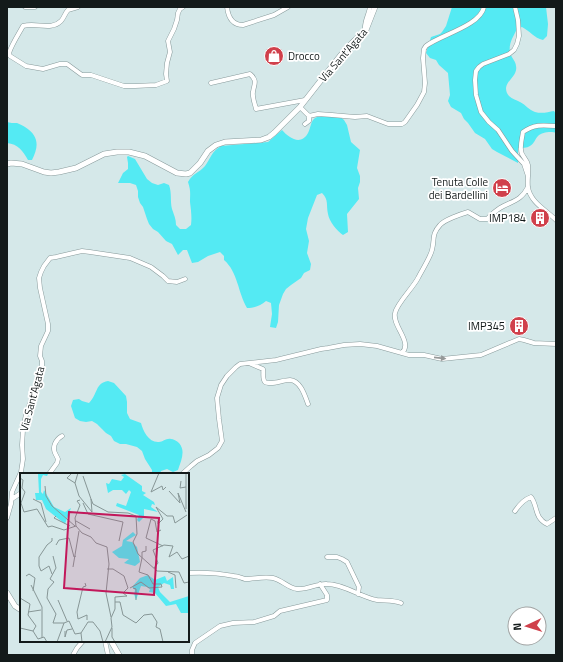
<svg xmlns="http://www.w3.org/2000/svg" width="563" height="662" font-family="'Titillium Web',sans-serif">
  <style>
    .green { fill: #54eaf3 }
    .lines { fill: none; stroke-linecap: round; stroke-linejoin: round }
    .minor-casing { stroke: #889a9b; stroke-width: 5 }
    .tertiary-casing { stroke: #889a9b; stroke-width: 6 }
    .minor { stroke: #fff; stroke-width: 4 }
    .tertiary { stroke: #fff; stroke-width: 5 }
    .oneway { fill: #959898 }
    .labels { text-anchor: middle; stroke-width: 3.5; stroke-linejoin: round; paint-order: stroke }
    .street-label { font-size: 11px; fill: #131a1a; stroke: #fff }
    .poi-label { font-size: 11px; fill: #131a1a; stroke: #fff; text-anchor: end }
    .inset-road { fill: none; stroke: #879696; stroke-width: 1 }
    .view { fill: #c2185b; fill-opacity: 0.15; stroke: #c2185b; stroke-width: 2 }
    .inset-edge { fill: none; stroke: #131a1a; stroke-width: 2 }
  </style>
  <rect width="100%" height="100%" fill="#d5e8e9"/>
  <path class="green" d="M452,7H546L548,24L547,36L543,40C534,38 530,31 522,27L517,29C513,37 507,46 511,55C512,58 516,62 516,66C518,75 507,80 506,88C506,91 507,94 509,96C512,99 517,100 520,102C526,105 529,110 535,112C542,114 548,112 554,111L556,114V133C552,131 542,132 538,136C535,139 534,144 530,146C527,148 522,148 518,148V163L497,152L492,149L485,139L475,133L468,123L464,119L461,113L451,107L448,101L450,95L448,73L439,65L436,60L430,58L426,53L431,37L440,34L442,32L446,26Z
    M327,115L339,116L344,120L347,125L351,142L360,150L357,168L360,176V182L358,188L359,199L347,214L348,232L343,235C337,231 329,221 328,214C326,205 329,200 322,193L317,195L308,218L306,229L309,241L307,253L311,264L310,270L304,273L301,278L291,285L286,289L283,294L279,305L278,322L276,328L270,327L272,314L271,303L266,301C260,306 254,308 247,308C238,293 238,272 224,260V256L220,252L208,256L198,262L192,263L187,250H183L178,255L172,244L166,241L158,232L153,229L149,224L147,219L143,207L140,203L138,197V191L136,185L130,183H118L123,173L128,169V163L127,157L128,156L135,159L147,179L152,183L158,185L164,183L169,185C172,193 170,201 172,209C174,215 176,219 176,225L180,229H186L191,225C192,217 191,210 190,202C190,194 191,191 188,182C193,173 199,173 205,166C211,158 211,152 221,146L268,142L282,130C289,138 301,146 308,133C311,128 310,122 315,118C318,116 323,116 327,115Z
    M7,122C10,123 13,123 17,123C20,124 23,126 25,127C39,136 39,146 32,160H28C23,151 18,144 7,143Z
    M108,381L114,383L126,396L127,402V413L130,419L141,423C143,431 149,443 159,442C163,442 166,438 171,439C173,439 177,441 179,443C186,451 181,461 178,470L173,472L167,469L161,471L160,474H152V470L145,459L142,451L137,447L126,444H120L114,441L111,436L106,433L97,424L92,421L86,422L80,421L75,418L71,406L73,400L79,399L82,401L89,403C98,394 95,383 108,381Z"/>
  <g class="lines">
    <g class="minor-casing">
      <path id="minor" d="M25,7H35
        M78,7L68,10C65,13 64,18 61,21C51,31 36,22 23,26C18,35 12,44 9,53L10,56L26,66L43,69L60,64H67L82,75H91L124,86H135L156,85L167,81L166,74L167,63L170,52L168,41L174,29L177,20L178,13L180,9L183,7
        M227,7C228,16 232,25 243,25L274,15L288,7
        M515,7L518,20L519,36L517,44L514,50L509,54L483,64L479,67L476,71L475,80L476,95L481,112L489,122L498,130L512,151L524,164L528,176
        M366,30L365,29C364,22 369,14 370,7
        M211,83L250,74C258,81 254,84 253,92C252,97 255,104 256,109L305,100
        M300,107L309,116L318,114L332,115L355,117L367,116L388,124H402L405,122L417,105L424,92L425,83L423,58L424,49L426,46C440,35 480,26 484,7
        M305,124L309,121V116
        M556,126C543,125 534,124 523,132C522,139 519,148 522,154C524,158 527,160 528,165C529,172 527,180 528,187C530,202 546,210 556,220
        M402,353C413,342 392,326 395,313C397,303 413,288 418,278C422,270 430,258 432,250C435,239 431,235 440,225C444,220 461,214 468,212L480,219H487C491,215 495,211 500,208C512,201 521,201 528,187
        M251,364L263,369C264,373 262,379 265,382C266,383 269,383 271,383C277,383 284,380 290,380C301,381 305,396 308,404
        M49,474L57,463L58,459C57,457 56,455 55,453C52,447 56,439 62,436
        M182,474L191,466L197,461L209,455L218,448L222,441L219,419L217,398L221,385L227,376L236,367L240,364L276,360L321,349L328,348L344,345L360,344L377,346L409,355H424L442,359L481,355L519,339L524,340L534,343L556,344
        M12,499L21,493
        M515,511C519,505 525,499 531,497C538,506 534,518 547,524L556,518
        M7,518L11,504L12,492L21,472L23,459L22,445L23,430L26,414L37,385V379L42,366V361L40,356L41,346L48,331V324L40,288L39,278L41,272L44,266L50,258L56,257L82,251L90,252L130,258L151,267L163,276L168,281L177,282L185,279
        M327,557H337L342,559L347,562L359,587L358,594
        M188,573C203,572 218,573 234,576C238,576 241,578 245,579C254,579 264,576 273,578C282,580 288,588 297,589C308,590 317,583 327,584C344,584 360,597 377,600C385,601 393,600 401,603
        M105,641L108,655
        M73,655L77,648L83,641
        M192,655V650L195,643L220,626L233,623L254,622L274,616L280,611L327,600V595L320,584"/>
    </g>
    <g class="tertiary-casing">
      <path id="tertiary" d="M7,164L11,163L22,164L44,172L51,173L59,172L76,168L104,154L117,152H129L145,156L177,173L186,174L190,173L200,163L208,151L216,145L225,142L261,140L269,137L274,133L300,107L340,56L352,43L366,30L375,7
        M7,593L15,606L21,610
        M111,641L119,655"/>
    </g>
    <use href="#minor" class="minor"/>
    <use href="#tertiary" class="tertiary"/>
  </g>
  <defs><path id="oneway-solid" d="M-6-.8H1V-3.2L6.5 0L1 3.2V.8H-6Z"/></defs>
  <use class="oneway" href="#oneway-solid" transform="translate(440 358) rotate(6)"/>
  <defs>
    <g id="shop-disc" transform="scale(1)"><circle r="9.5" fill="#d0404b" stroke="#fff"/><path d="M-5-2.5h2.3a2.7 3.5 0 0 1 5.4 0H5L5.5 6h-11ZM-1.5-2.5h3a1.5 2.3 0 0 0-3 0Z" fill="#fff"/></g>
    <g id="hotel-disc" transform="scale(1)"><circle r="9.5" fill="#d0404b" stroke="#fff"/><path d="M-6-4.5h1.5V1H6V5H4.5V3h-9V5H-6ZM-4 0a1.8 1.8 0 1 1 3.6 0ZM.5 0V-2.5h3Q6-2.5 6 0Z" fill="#fff"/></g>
    <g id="building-disc" transform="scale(1)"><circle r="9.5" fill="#d0404b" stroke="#fff"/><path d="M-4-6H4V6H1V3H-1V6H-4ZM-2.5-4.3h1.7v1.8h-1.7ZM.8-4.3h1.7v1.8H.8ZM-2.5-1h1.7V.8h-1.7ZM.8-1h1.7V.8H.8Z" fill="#fff"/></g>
  </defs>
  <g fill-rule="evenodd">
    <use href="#shop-disc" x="274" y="56"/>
    <use href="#hotel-disc" x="502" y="188"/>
    <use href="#building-disc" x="540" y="218"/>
    <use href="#building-disc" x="519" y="326"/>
  </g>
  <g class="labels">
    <g class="street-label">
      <text transform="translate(343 55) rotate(-49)" y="4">Via Sant'Agata</text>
      <text transform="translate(32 399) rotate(-75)" y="4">Via Sant'Agata</text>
    </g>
    <g class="poi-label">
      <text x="288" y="60" text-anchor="start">Drocco</text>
      <text x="488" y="186">Tenuta Colle<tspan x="488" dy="13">dei Bardellini</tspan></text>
      <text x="526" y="222">IMP184</text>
      <text x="505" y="330">IMP345</text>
    </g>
  </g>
  <g transform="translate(20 473)">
    <rect width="169" height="169" fill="#d5e8e9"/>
    <path d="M18,0L28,1L27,3L23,2L21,6V19L23,21L24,17L34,34L45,39L51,35L45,51L26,36L22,27H16L15,20H19ZM105,1L122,13V18L126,20L123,22L134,29L135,32L132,31L131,34L138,39L124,36V44L119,49L117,47L119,42L96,33L97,30L106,33L111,19L109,17L106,21L102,17H93L88,20L86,10L89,11L92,6L101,8L104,4L101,2ZM113,59L116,62L106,68L112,69L117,74L120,89L115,93L104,90L109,86L99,85L92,79L102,73L103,67ZM128,102L135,107L145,103L147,108L153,104L154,116H151L150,112L144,110L138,114L140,119L150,129L169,123V140H161L156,131L146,133L135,120L129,119L130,116L127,114L121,113L116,127L114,121L115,117L112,114L120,105Z" fill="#54eaf3"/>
    <path class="inset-road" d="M52,0L47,5L55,10M58,0L55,10L59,23M139,0L131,19L142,13L143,17L146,14M63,3L71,26M0,5L3,7L2,15L5,19L1,30L4,39L17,36L28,54L32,53L44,57L56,53M161,8L160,15L166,14M25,13L26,23L32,33L55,53M149,18L160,30L158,20L166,39M59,23L72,39L71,26L73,31L88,39L108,40L116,43L117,61L113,69L118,81L137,98L159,99L164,110L169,109M13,26L21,30L26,49M63,30L68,41L103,49L99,68M166,36V0M36,43L34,45L50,53M56,48L70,56M138,48V51L143,46L136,34L147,43H153L155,50L167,42M56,53L62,60L71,64L76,70L87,74L89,91L86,120L91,144M56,53L55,45L60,32L57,28L60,27M141,57L137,59L135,48L131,46L126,65L143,73M32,65V68L27,72L19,84V93L21,98L29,93L32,101M36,72L39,67L49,65L54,84L56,83M33,83L36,95L30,106L34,109L28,116L27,125L36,141L33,150H44M122,85V79L126,78V73M53,94L59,58M134,95L138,90L133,77L144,72L153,73L149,84L157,79L162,86L169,83V87M87,96H93L104,103L108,115M148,99L155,102L156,115M6,103L9,101L15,105L13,118M65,110L66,113L63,114L57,139L58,146L67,142V147M11,112L22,134V165M110,115L121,109L129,115L142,114L141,111H133L128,102L119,99L122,85M113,115L116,116V127M0,125L10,131L8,142L16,153L13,158M38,127L47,148M95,129H100L103,142L116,150L124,142L132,141L137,149L136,154L140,156L143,169M8,139L21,137M49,148L55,161L61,160L62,169M68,149H73L80,158L83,169M0,155L13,158M92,155V164L95,169M13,158L18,166L24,164L27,169M45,158V164L47,157L52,156M61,160L68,149M37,169L44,150L49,148M85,169L92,154L91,145L95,136V124L107,123L103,120L108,115"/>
    <path class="view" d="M49,39L139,45L134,122L44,115Z"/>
    <rect width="169" height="169" class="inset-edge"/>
  </g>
  <rect width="563" height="662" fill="none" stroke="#131a1a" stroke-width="16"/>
  <g transform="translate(527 626) rotate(266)"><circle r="19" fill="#ffffff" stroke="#a1a3a3"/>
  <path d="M0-3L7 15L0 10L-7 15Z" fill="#d0404b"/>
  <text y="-6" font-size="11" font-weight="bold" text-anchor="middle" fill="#131a1a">N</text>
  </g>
</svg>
